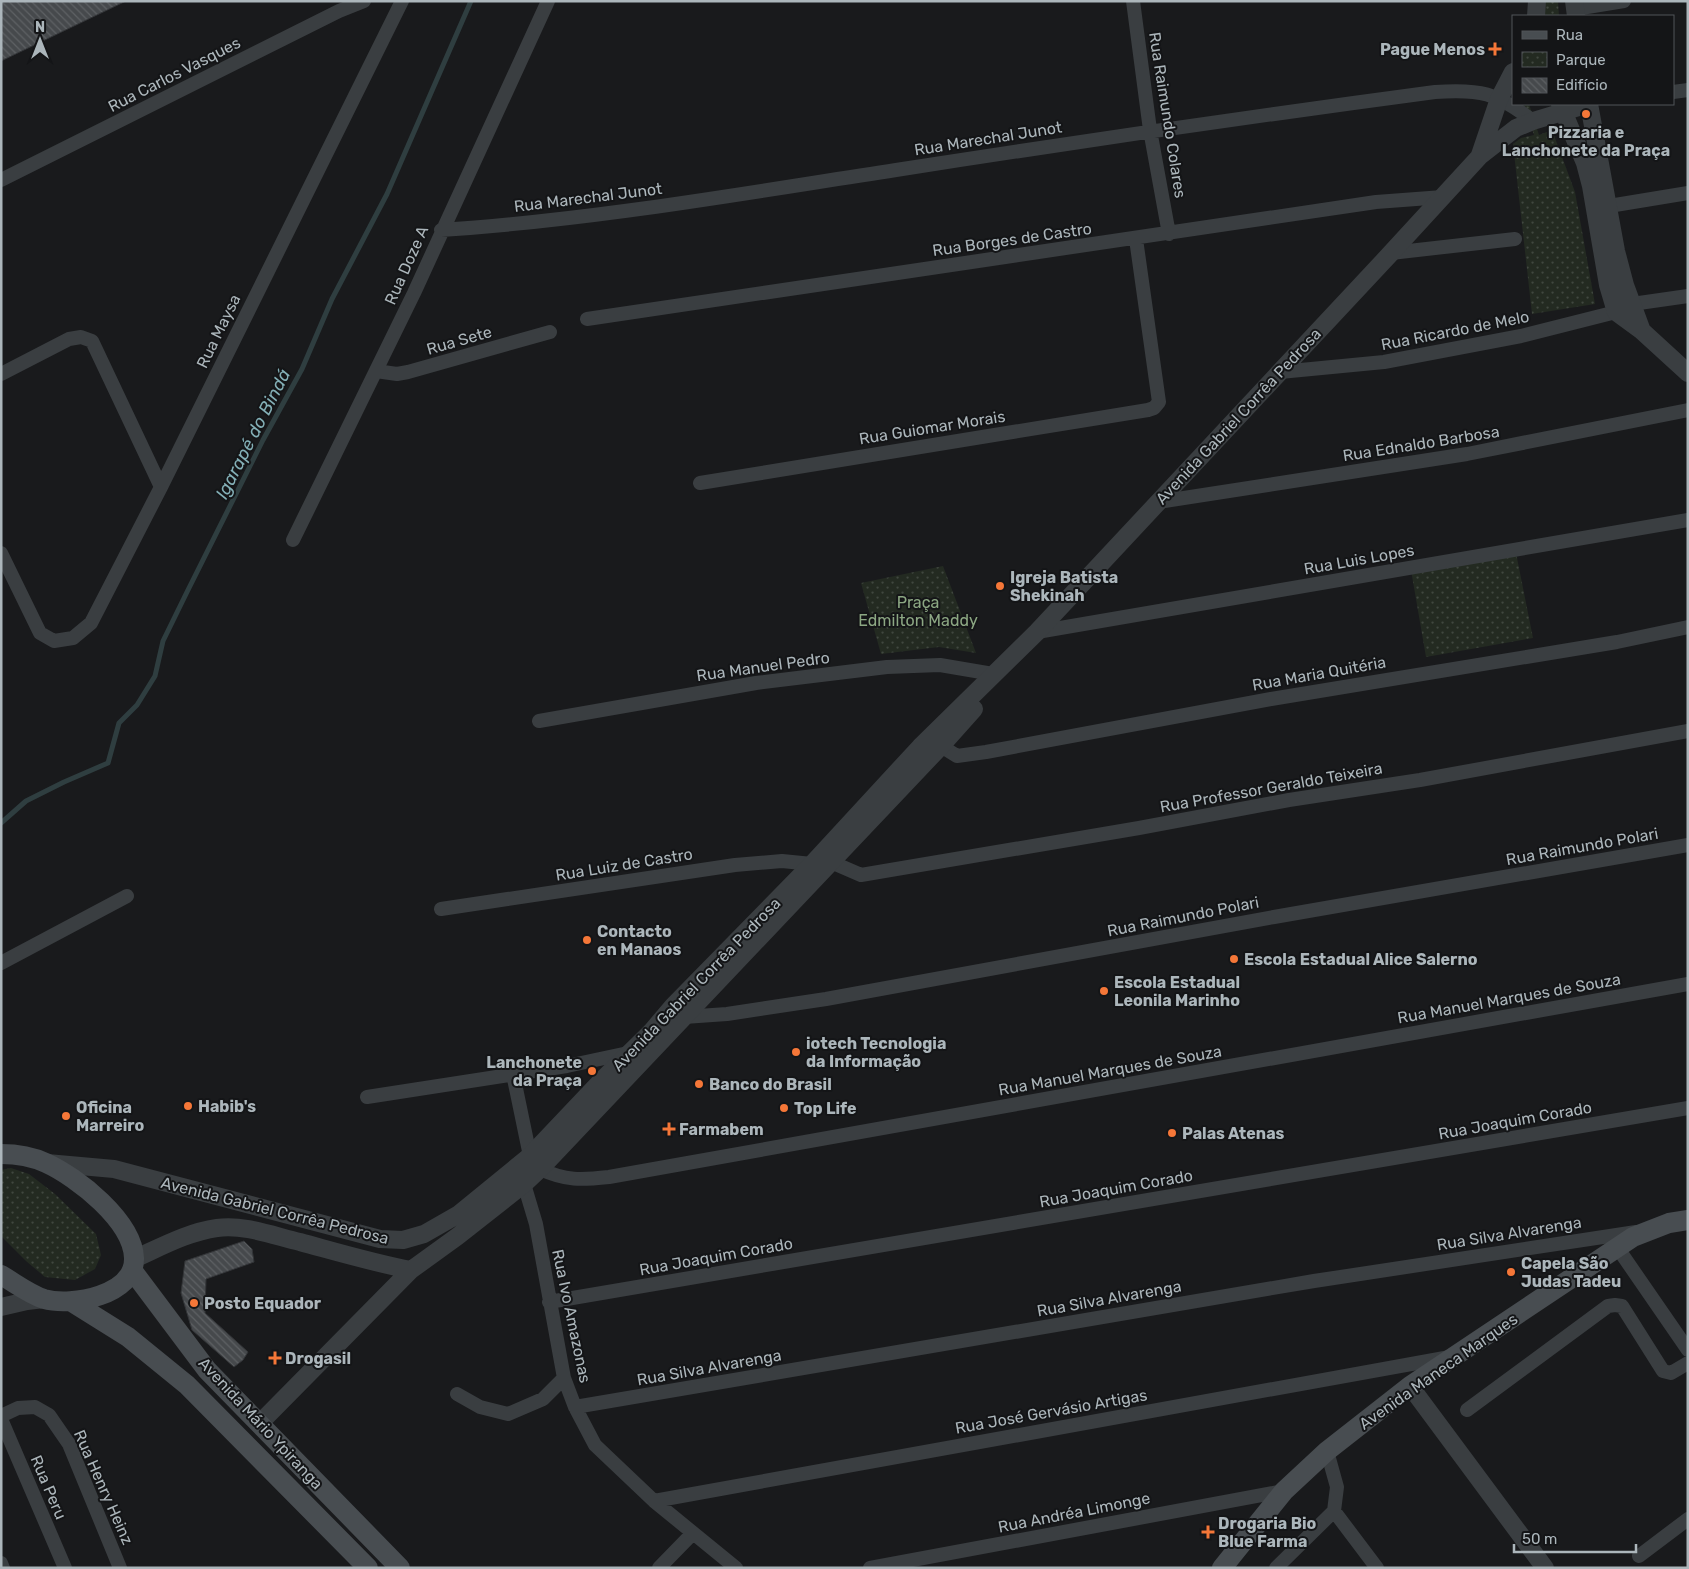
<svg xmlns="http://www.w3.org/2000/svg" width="1689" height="1569" font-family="Rubik,sans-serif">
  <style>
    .park { fill: url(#park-dots) }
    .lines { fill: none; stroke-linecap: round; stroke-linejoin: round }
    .stream { stroke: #2f3e40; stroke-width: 5 }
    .building { fill: url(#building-back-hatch); stroke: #333538 }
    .minor { stroke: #3a3e41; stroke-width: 14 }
    .tertiary { stroke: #3a3e41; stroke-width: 18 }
    .secondary { stroke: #484d51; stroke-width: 20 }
    .poi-dot { fill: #f57738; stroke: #141517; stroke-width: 2 }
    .labels { text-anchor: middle; stroke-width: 4; stroke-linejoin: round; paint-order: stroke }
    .poi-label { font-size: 16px; font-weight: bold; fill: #acb6bb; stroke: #141517; text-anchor: start }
    .street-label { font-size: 16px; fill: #acb6bb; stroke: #141517 }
    .park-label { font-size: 16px; fill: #8ca783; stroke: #141517 }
    .water-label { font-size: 18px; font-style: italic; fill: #83afb6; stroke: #141517 }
  </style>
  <defs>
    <pattern id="park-dots" width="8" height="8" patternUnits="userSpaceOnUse" patternTransform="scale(1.25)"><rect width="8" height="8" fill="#232a21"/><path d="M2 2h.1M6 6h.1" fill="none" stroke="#40473f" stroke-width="1.8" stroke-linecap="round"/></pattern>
    <pattern id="building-back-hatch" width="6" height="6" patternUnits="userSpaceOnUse" patternTransform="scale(1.25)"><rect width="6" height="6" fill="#46494c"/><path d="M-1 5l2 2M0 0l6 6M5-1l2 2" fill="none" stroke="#5e6164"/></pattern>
  </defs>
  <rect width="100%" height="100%" fill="#191a1c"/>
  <path class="park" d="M1540,1H1558L1559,16H1541Z
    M1518,104H1529L1539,135L1552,130L1575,192L1595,304L1532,314L1513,144L1521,138L1534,135L1524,106Z
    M1516,553L1533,638L1426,657L1411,570Z
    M943,566L976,653L939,647L881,654L861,583Z
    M11,1168L29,1174L55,1194L96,1234L101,1255L95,1269L75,1280L45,1277L26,1261L1,1236V1170Z"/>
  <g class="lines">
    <path class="stream" d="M1,823L26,801L64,782L108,763L119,723L137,705L155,676L163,641L187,592L263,440L302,369L332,299L387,194L471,1"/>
  </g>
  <path class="building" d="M1,1H126L1,61Z
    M244,1241L252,1249L254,1262L206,1279L205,1313L248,1352L243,1360L234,1367L192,1330L181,1293L185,1261Z"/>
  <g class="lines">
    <path class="minor" d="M1133,1L1150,130L1169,234
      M1575,9L1624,1
      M1673,92L1688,90
      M1,180L339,11L364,1
      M1609,206L1688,193
      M441,230C594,220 745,193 896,170C1075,142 1255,116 1435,92C1480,89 1496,92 1533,121
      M1391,253L1515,239
      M587,319L1376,202L1443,197
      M376,371L397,374L408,372L550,332
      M1280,372L1384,362L1521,336L1616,312L1632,304L1688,296
      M1,374L69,339L81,337L92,341L161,487
      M700,483L1148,410L1154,408L1159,402L1136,239
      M1158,502L1467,454L1688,410
      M293,540L414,293L548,1
      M1,553L40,633L54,641L73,638L91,623L161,487L402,1
      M1037,632L1688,520
      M539,721L756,683L887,667L940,665L993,674
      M941,746L957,756L986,752L1271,699L1617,642L1688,627
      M831,862L861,875L1139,828L1289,800L1420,780L1688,731
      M441,909L735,865L782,861L812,864
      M1,963L127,896
      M684,1017L727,1014L826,999L1274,917L1688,845
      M513,1074L530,1156
      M367,1097L567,1066L628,1053
      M540,1169C566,1181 581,1180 609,1177L1688,984
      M524,1184L536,1224L564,1378L575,1407L595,1445L654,1501L736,1568
      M1617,1247L1688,1350
      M549,1302L1688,1108
      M457,1394L480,1407L508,1414L543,1399L564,1378
      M575,1407L1314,1281L1636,1232
      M1467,1410L1608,1306L1615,1305L1622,1306L1663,1371L1671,1373L1688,1363
      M1,1416L18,1408L35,1407L49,1415L69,1444L120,1568
      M1,1419L65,1568
      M654,1501L1450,1357
      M1334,1511L1377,1568
      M1639,1556L1688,1519
      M1,1563L3,1568
      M659,1568L693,1533
      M870,1568L1284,1491
      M1276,1568L1334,1511L1337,1487L1327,1451"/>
    <path class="tertiary" d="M1574,1L1576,16
      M1536,16L1537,1
      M1560,104L1585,163L1591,186L1608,285L1616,312L1642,331L1688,373
      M1589,104L1616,251L1625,285L1642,331
      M1480,155L1499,99L1513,72
      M47,1163L114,1169L380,1239L403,1240L424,1234L459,1214L530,1156L602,1080L651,1032L673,1006L812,864L920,747L1037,632L1391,253L1480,156L1516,128L1533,121L1589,104
      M134,1259C161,1247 188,1232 217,1228C244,1224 274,1236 300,1242C337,1252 374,1263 411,1270
      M1,1307L27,1301L44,1299
      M1410,1386L1545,1568
      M259,1424L411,1270L458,1236L524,1184L540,1169L941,746L974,709"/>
    <path class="secondary" d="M1,1154C16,1154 33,1157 46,1163C77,1177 133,1221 134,1258C135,1295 72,1307 44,1299C29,1294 15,1283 1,1275
      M132,1270L207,1370L400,1568
      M72,1302L128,1337L187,1385L368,1568
      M1222,1568L1284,1491L1327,1451L1410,1386L1633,1237L1669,1223L1688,1220"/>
  </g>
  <g class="poi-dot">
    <path d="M1492.5 41.5h5v5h5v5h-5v5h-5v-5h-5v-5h5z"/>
    <circle cx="1586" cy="114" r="5"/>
    <circle cx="1000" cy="586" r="5"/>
    <circle cx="587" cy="940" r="5"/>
    <circle cx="1234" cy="959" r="5"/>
    <circle cx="1104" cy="991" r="5"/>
    <circle cx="796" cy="1052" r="5"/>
    <circle cx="592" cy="1071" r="5"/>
    <circle cx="699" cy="1084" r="5"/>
    <circle cx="188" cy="1106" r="5"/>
    <circle cx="784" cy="1108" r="5"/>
    <circle cx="66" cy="1116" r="5"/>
    <path d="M666.5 1121.5h5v5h5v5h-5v5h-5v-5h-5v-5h5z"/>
    <circle cx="1172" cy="1133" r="5"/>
    <circle cx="1511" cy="1272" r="5"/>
    <circle cx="194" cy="1303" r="5"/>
    <path d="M272.5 1350.5h5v5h5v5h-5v5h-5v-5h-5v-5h5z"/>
    <path d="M1205.5 1524.5h5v5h5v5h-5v5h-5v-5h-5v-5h5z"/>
  </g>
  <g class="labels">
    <g class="poi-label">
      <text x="1485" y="55" text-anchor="end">Pague Menos</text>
      <text x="1586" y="138" text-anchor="middle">Pizzaria e<tspan x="1586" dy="18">Lanchonete da Praça</tspan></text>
      <text x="1010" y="583">Igreja Batista<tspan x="1010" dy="18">Shekinah</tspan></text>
      <text x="597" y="937">Contacto<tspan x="597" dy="18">en Manaos</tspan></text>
      <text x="1244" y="965">Escola Estadual Alice Salerno</text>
      <text x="1114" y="988">Escola Estadual<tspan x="1114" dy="18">Leonila Marinho</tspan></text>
      <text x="806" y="1049">iotech Tecnologia<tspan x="806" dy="18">da Informação</tspan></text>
      <text x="582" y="1068" text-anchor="end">Lanchonete<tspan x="582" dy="18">da Praça</tspan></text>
      <text x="709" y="1090">Banco do Brasil</text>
      <text x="198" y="1112">Habib's</text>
      <text x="76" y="1113">Oficina<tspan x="76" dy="18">Marreiro</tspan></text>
      <text x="794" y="1114">Top Life</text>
      <text x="679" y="1135">Farmabem</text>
      <text x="1182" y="1139">Palas Atenas</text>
      <text x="1521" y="1269">Capela São<tspan x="1521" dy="18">Judas Tadeu</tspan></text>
      <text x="204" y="1309">Posto Equador</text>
      <text x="285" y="1364">Drogasil</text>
      <text x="1218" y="1529">Drogaria Bio<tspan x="1218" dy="18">Blue Farma</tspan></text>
    </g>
    <g class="street-label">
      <text transform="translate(174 74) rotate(-27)" y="6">Rua Carlos Vasques</text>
      <text transform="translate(1168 115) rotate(81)" y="6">Rua Raimundo Colares</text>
      <text transform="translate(988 138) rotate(-9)" y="6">Rua Marechal Junot</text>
      <text transform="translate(588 197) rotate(-7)" y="6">Rua Marechal Junot</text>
      <text transform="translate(1012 239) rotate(-8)" y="6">Rua Borges de Castro</text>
      <text transform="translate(406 265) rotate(-66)" y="6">Rua Doze A</text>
      <text transform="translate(1455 330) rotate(-11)" y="6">Rua Ricardo de Melo</text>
      <text transform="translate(218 331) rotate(-64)" y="6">Rua Maysa</text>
      <text transform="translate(459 340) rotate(-16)" y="6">Rua Sete</text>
      <text transform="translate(1238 416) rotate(-47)" y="6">Avenida Gabriel Corrêa Pedrosa</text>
      <text transform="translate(932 427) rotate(-9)" y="6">Rua Guiomar Morais</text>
      <text transform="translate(1421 443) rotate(-9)" y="6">Rua Ednaldo Barbosa</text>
      <text transform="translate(1359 559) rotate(-10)" y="6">Rua Luis Lopes</text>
      <text transform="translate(763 666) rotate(-8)" y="6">Rua Manuel Pedro</text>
      <text transform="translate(1319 673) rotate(-10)" y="6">Rua Maria Quitéria</text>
      <text transform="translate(1271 787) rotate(-10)" y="6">Rua Professor Geraldo Teixeira</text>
      <text transform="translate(1582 846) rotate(-10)" y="6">Rua Raimundo Polari</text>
      <text transform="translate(624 864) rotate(-9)" y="6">Rua Luiz de Castro</text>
      <text transform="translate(1183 916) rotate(-11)" y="6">Rua Raimundo Polari</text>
      <text transform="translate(696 984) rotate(-46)" y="6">Avenida Gabriel Corrêa Pedrosa</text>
      <text transform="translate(1509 998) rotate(-10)" y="6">Rua Manuel Marques de Souza</text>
      <text transform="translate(1110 1070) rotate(-10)" y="6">Rua Manuel Marques de Souza</text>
      <text transform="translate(1515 1120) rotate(-10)" y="6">Rua Joaquim Corado</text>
      <text transform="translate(1116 1188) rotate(-10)" y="6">Rua Joaquim Corado</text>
      <text transform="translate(275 1210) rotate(14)" y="6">Avenida Gabriel Corrêa Pedrosa</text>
      <text transform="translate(1509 1233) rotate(-9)" y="6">Rua Silva Alvarenga</text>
      <text transform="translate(716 1256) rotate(-10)" y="6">Rua Joaquim Corado</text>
      <text transform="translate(1109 1298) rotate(-10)" y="6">Rua Silva Alvarenga</text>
      <text transform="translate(572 1316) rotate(78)" y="6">Rua Ivo Amazonas</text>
      <text transform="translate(709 1367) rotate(-10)" y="6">Rua Silva Alvarenga</text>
      <text transform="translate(1438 1371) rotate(-35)" y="6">Avenida Maneca Marques</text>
      <text transform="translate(1051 1411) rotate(-10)" y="6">Rua José Gervásio Artigas</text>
      <text transform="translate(261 1423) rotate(47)" y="6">Avenida Mário Ypiranga</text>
      <text transform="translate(49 1487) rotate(67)" y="6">Rua Peru</text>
      <text transform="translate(104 1487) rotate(66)" y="6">Rua Henry Heinz</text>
      <text transform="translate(1074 1512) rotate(-11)" y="6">Rua Andréa Limonge</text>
    </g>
    <g class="park-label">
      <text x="918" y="608">Praça<tspan x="918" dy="18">Edmilton Maddy</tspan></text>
    </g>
    <g class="water-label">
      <text transform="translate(253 434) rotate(-63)" y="6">Igarapé do Bindá</text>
    </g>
  </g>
  <rect width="1689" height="1569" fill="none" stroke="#acb6bb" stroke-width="5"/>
  <rect x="1512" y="15" width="162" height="90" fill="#141517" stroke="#515559"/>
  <rect x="1522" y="31" width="25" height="8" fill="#484d51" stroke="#515559"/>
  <text x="1556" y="40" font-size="15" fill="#acb6bb">Rua</text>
  <rect x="1522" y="52" width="25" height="15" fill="url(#park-dots)" stroke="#515559"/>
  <text x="1556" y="65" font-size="15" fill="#acb6bb">Parque</text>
  <rect x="1522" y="78" width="25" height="15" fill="url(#building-back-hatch)" stroke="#515559"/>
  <text x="1556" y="90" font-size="15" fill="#acb6bb">Edifício</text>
  <g transform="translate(40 40)" stroke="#141517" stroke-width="4" paint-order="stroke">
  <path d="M0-4L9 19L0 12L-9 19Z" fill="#acb6bb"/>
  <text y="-8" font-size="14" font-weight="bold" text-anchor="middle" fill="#acb6bb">N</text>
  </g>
  <path d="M1514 1544v8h122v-8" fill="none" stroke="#acb6bb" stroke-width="2.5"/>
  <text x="1522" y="1544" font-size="15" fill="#acb6bb" stroke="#141517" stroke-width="4" paint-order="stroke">50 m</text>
</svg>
